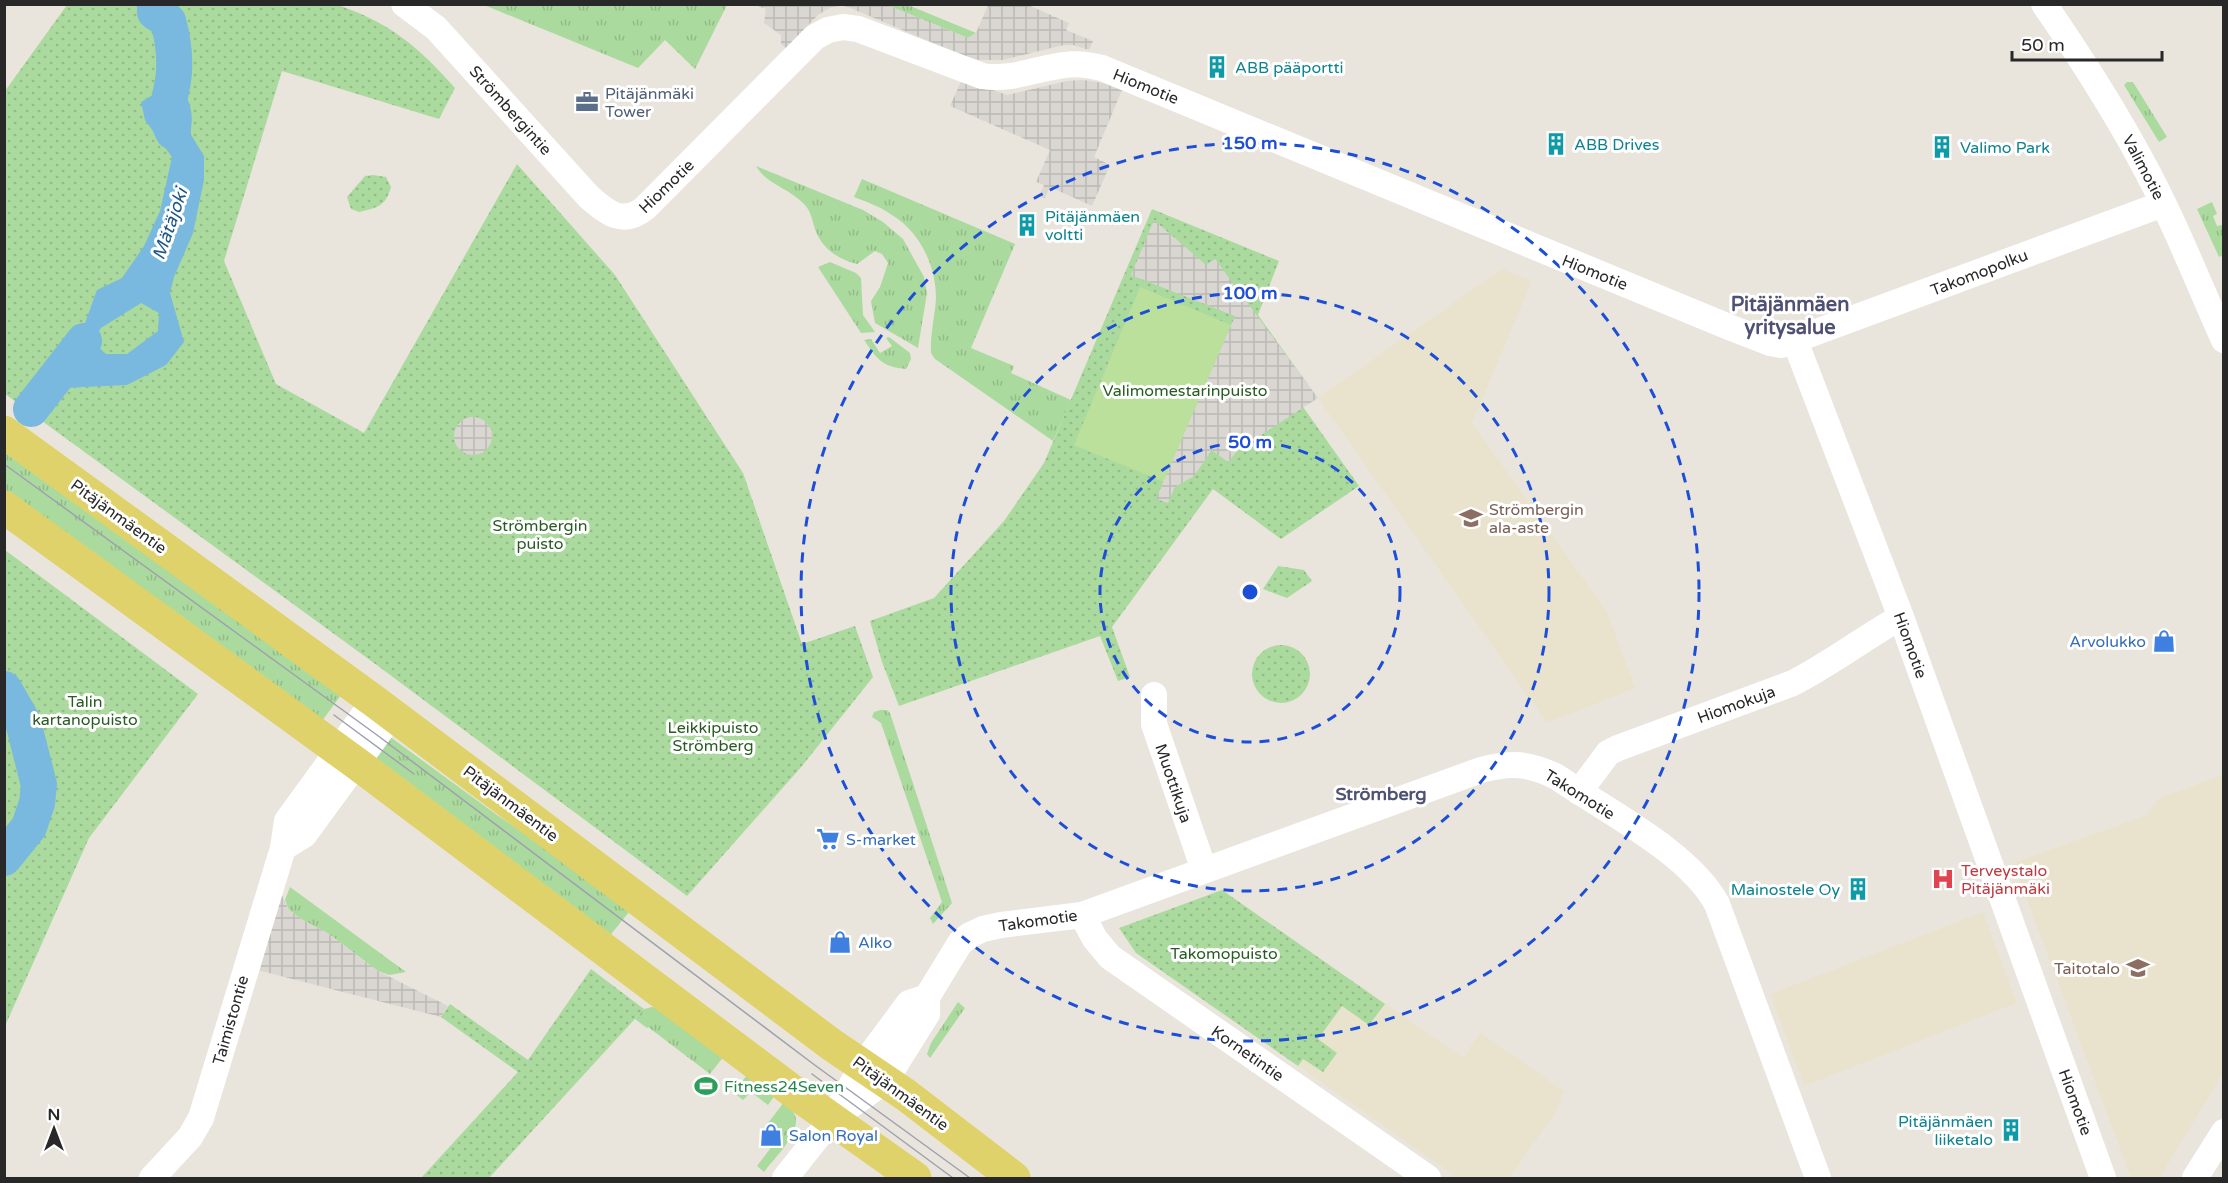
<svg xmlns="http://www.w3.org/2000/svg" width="2228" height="1183" font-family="'Varela Round',sans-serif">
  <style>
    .education { fill: #e9e3cd }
    .grass { fill: url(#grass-tufts) }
    .park { fill: url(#park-dots) }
    .pitch { fill: #bbe09b }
    .plaza { fill: url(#plaza-grid) }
    .water { fill: #7ab9df; fill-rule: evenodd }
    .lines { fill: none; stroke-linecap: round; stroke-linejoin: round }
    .river { stroke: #7ab9df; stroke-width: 36 }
    .minor { stroke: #fff; stroke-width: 26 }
    .major { stroke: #dfd26a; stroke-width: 33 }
    .tram { stroke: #9fa0b0; stroke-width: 1.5 }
    .ring { fill: none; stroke: #1d4ed8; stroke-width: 3; stroke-dasharray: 10 8 }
    .labels { text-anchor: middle; stroke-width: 6; stroke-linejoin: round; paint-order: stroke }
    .culture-label { font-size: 16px; fill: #0d838f; stroke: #fff; text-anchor: start }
    .street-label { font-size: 16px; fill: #282828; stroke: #fff }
    .service-label { font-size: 16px; fill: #4e5e75; stroke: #fff; text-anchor: start }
    .park-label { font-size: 16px; fill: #275c22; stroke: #fff }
    .education-label { font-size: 16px; fill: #785e54; stroke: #fff; text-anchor: start }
    .shop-label { font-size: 16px; fill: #366cbe; stroke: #fff; text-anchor: start }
    .health-label { font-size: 16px; fill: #be3a42; stroke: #fff; text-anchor: start }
    .leisure-label { font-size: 16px; fill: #27864d; stroke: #fff; text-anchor: start }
    .water-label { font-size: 18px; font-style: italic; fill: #1d5788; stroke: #fff }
    .neighbourhood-label { font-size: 18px; font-weight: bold; fill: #4e5173; stroke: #fff }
    .quarter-label { font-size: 20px; font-weight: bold; fill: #4e5173; stroke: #fff }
    .centre { fill: #1d4ed8; stroke: #fff; stroke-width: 3 }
    .ring-label { font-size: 18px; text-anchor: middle; font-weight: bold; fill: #1d4ed8; stroke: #fff; stroke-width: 6; stroke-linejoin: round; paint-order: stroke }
  </style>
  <defs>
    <pattern id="grass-tufts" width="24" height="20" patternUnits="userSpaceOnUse" patternTransform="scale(1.5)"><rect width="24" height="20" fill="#abda9e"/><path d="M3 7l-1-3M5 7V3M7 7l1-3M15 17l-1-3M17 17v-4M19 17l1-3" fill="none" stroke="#93bb88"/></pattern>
    <pattern id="park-dots" width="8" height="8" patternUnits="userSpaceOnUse" patternTransform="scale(1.5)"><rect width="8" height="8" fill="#abda9e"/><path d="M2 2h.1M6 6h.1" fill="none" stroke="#93bb88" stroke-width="1.8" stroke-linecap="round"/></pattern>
    <pattern id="plaza-grid" width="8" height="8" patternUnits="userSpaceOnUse" patternTransform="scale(1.5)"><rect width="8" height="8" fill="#dad7d2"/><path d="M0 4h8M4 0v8" fill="none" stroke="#bbb9b4"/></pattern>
  </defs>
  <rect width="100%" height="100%" fill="#e9e5dc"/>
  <path class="education" d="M1502,269L1532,281L1472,423L1607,612L1635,688L1568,715L1546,722L1318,398Z
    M2223,775V1073L2162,1174L2157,1178H2133L2129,1173L2013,863L2147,815L2159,798Z
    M1983,912L2017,1003L1804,1086L1770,994Z
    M1358,984L1463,1058L1480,1032L1564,1091L1556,1112L1509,1178H1458L1298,1066Z"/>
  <path class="grass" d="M484,5H727L695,69L665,40L638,68Z
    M887,5H908L976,33L968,38Z
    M2127,82H2133L2167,137L2159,142L2124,85Z
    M756,166L863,210L883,222L903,239L924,277L927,293L918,348L875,323L871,301L880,287L888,263L882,254L875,251L857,264C838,259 822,249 815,229C812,220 811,211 804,204C789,188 767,185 756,166Z
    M862,179L1015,244L971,348L1014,366L1011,373L1071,400L1053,441L935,359L931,353C930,334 935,316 936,298C936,266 920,232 892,215C881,207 867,202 854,197Z
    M2212,202L2217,214L2213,216L2217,226L2222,225L2223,227V255L2219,257L2197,209Z
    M830,262L856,273L861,278L863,315L875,332L861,333L818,267Z
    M889,337L910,353L911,359L906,369C882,367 877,359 864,340L871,339L880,353L892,346L886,338Z
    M5,443L344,691L319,725L5,493Z
    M880,710H887L890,713L952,903L933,924L930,918L942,902L881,723L872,717L874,712Z
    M389,736L497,815L633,907L608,938L371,761Z
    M290,887L406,972L389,975L378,971L329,934L301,919L289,910L285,900Z
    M958,1002L965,1008L930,1058L927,1054L931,1043Z
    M652,1007L657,1008L724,1056L710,1074L648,1027L647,1028L635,1019L644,1009Z
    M748,1074L776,1094L768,1105L751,1092L743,1100L733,1092Z
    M785,1101C788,1105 792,1109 794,1113C804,1131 774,1158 764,1172L757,1166L782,1133L768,1123Z"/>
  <path class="park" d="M67,5H338C390,23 419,47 455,88L439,119L282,71L224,261L276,384L364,433L517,164L615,275L743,473L802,644L855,626L873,677L802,766L687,896L378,666L5,394V91Z
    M373,175L386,177L391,187C386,206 377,208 359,212L351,209L347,197L365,176Z
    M1152,209L1279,261L1258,315L1309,386L1296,397L1359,486L1281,539L1213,489L1112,627L1130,677L1118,681L1100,636L899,706L882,662L870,621L934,598L1004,521L1044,463Z
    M5,550L198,694L89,838L5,1026Z
    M1278,566L1304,570L1312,581L1287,598L1263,589Z
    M1252 674a29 29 0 1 1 58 0a29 29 0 1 1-58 0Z
    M1222,890L1385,1004L1369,1025L1342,1006L1318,1039L1337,1053L1323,1072L1303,1059L1298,1066L1136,953L1119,928Z
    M591,969L644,1009L489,1178H421L518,1072L441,1017L450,1004L528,1060Z"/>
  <path class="pitch" d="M1140,287L1231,325L1164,482L1074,445Z"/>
  <path class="plaza" d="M755,5H887L968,38L976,33L988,5H1028L1069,23L1066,30L1093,41L1089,50L1073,45H1064L1003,60H979L969,58L848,7L842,6L832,7L819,14L786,48L781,44V35L764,23L766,9Z
    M962,79L1007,95L1067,81L1083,80L1103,83L1122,90L1094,157L1110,165L1092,206L1050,187L1045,198L1039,196L1044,185L1036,182L1050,150L950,106Z
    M1154,220L1206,265L1215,259L1318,398L1238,450L1228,462L1212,450L1194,476L1175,487L1168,503L1156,499L1235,316L1131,275Z
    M454 436a19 19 0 1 1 38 0a19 19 0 1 1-38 0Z
    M281,893L289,910L301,919L329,934L378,971L448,1006L441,1017L257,970Z"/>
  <path class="water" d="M173,87L184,91C191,105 194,117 190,133L204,156V180L193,233L174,277L170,293L184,342L166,365L127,385L64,388L41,372L81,334L97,290L122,278L144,246L160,211L172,157L145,120L141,102L161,90ZM141,303L159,313L158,331L127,354H106L92,341L101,328Z"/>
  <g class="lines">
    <path class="river" d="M155,4V12L168,21C173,38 175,54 174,72C173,92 162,113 173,132
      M31,409L84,341
      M4,689L23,722L39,785L37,803L29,827L4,858"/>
    <path class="minor" d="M404,4L436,28L589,197C607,213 623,226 645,208L815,37L828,30L843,27L858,29L982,76C1012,81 1036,68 1065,65C1077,63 1089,65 1102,68L1729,327L1770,343L1781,345L2163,204
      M2044,4C2079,55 2112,106 2141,160C2173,218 2197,280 2224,340
      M1795,341L1901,617L2103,1178
      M1154,695V724L1204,870
      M1579,792L1608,753L1618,748L1793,683C1830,664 1864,638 1901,617
      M283,848L304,835L392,715
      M1082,915L1095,939L1110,957L1428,1178
      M832,1119L885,1081L927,1014V997L960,943L970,935L983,929L1001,925L1082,915L1481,770C1511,762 1529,763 1557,777C1606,811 1689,852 1717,904L1818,1178
      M152,1178L190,1137L201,1118L283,848L287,821L374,701
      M785,1178L832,1119L863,1065L909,1003L927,997
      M2195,1178L2224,1132"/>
    <path class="major" d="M4,432L374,701L832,1045L906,1095L1014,1178
      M4,507L356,763L795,1093L915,1178"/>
    <path class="tram" d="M4,464L377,735L816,1066L970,1178
      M334,715L414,774
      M812,1074L953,1178"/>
  </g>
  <g class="ring">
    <circle cx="1250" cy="592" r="150"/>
    <circle cx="1250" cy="592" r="299"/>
    <circle cx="1250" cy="592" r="449"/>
  </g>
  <defs>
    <g id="building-bare" transform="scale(1.8)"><path d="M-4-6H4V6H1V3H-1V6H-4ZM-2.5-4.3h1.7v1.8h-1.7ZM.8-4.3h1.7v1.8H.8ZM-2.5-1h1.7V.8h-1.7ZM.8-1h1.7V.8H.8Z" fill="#0f9aa8" stroke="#fff" stroke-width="2.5" paint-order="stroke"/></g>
    <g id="office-bare" transform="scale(1.8)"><path d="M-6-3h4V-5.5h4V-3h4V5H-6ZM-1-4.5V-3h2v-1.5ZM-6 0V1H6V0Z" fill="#5c6f8a" stroke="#fff" stroke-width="2.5" paint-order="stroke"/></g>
    <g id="school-bare" transform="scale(1.8)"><path d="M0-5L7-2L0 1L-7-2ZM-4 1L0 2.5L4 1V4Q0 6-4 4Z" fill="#8d6e63" stroke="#fff" stroke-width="2.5" paint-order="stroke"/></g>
    <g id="shop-bare" transform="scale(1.8)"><path d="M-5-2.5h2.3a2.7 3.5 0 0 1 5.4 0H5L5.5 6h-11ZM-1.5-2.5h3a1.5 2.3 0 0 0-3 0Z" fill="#3f7fe0" stroke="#fff" stroke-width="2.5" paint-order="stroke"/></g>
    <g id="supermarket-bare" transform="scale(1.8)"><path d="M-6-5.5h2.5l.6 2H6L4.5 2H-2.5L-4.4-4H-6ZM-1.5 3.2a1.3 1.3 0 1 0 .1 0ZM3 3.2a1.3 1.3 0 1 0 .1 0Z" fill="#3f7fe0" stroke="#fff" stroke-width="2.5" paint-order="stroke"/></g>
    <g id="hospital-bare" transform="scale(1.8)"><path d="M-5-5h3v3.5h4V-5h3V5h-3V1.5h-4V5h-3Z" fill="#e0444e" stroke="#fff" stroke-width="2.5" paint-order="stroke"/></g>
    <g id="stadium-bare" transform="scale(1.8)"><path d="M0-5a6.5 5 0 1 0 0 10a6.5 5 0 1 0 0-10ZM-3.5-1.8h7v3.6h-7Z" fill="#2e9e5b" stroke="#fff" stroke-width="2.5" paint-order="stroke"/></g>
  </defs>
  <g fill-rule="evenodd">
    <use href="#building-bare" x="1217" y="67"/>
    <use href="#office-bare" x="587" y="102"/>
    <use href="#building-bare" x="1556" y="144"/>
    <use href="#building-bare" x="1942" y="147"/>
    <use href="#building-bare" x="1027" y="225"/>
    <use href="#school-bare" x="1471" y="518"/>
    <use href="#shop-bare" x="2164" y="641"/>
    <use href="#supermarket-bare" x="828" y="839"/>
    <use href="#hospital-bare" x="1943" y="879"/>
    <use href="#building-bare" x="1858" y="889"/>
    <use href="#shop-bare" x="840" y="942"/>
    <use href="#school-bare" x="2138" y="968"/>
    <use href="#stadium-bare" x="706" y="1086"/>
    <use href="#building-bare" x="2011" y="1130"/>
    <use href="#shop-bare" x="771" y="1135"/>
  </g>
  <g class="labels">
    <g class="culture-label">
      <text x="1235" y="73">ABB pääportti</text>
      <text x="1574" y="150">ABB Drives</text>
      <text x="1960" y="153">Valimo Park</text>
      <text x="1045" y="222">Pitäjänmäen<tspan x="1045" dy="18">voltti</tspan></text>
      <text x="1840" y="895" text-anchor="end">Mainostele Oy</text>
      <text x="1993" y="1127" text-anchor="end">Pitäjänmäen<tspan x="1993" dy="18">liiketalo</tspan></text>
    </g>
    <g class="street-label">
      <text transform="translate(1146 86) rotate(22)" y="6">Hiomotie</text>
      <text transform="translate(511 110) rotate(48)" y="6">Strömbergintie</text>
      <text transform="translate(2144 167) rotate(62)" y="6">Valimotie</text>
      <text transform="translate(666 186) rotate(-44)" y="6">Hiomotie</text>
      <text transform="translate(1595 272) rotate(22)" y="6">Hiomotie</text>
      <text transform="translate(1979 272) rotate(-21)" y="6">Takomopolku</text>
      <text transform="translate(119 516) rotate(36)" y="6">Pitäjänmäentie</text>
      <text transform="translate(1911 645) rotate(70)" y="6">Hiomotie</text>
      <text transform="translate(1736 704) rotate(-20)" y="6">Hiomokuja</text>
      <text transform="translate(1174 783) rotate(71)" y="6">Muottikuja</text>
      <text transform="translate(1580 794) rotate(32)" y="6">Takomotie</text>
      <text transform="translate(511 803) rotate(37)" y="6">Pitäjänmäentie</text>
      <text transform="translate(1038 920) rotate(-8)" y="6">Takomotie</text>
      <text transform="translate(230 1020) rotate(-74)" y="6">Taimistontie</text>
      <text transform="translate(1248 1053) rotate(35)" y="6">Kornetintie</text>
      <text transform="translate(901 1093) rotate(36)" y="6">Pitäjänmäentie</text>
      <text transform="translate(2076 1102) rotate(70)" y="6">Hiomotie</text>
    </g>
    <g class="service-label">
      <text x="605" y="99">Pitäjänmäki<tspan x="605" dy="18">Tower</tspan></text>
    </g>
    <g class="park-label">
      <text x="1185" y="396">Valimomestarinpuisto</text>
      <text x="540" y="531">Strömbergin<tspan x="540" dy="18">puisto</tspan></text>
      <text x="85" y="707">Talin<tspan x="85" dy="18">kartanopuisto</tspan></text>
      <text x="713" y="733">Leikkipuisto<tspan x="713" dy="18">Strömberg</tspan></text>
      <text x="1224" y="959">Takomopuisto</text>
    </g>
    <g class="education-label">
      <text x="1489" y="515">Strömbergin<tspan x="1489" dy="18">ala-aste</tspan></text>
      <text x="2120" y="974" text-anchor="end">Taitotalo</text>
    </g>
    <g class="shop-label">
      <text x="2146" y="647" text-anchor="end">Arvolukko</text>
      <text x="846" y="845">S-market</text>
      <text x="858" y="948">Alko</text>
      <text x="789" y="1141">Salon Royal</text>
    </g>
    <g class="health-label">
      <text x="1961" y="876">Terveystalo<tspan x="1961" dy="18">Pitäjänmäki</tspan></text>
    </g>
    <g class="leisure-label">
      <text x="724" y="1092">Fitness24Seven</text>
    </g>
    <g class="water-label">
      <text transform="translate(170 224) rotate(-71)" y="6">Mätäjoki</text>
    </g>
    <g class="neighbourhood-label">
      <text x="1381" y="800">Strömberg</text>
    </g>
    <g class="quarter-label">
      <text x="1790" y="311">Pitäjänmäen<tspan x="1790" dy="23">yritysalue</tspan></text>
    </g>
  </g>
  <circle cx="1250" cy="592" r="9" class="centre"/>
  <g class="ring-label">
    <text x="1250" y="149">150 m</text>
    <text x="1250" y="299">100 m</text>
    <text x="1250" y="448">50 m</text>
  </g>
  <rect width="2228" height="1183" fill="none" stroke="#282828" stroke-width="12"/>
  <g transform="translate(54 1129)" stroke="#ffffff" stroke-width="4.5" paint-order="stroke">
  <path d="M0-4.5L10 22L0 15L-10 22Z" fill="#282828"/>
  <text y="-9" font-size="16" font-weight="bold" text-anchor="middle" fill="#282828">N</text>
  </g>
  <path d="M2012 51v9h150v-9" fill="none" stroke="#282828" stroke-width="3"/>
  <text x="2021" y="51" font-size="18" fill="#282828" stroke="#ffffff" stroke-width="4.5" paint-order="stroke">50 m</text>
</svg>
